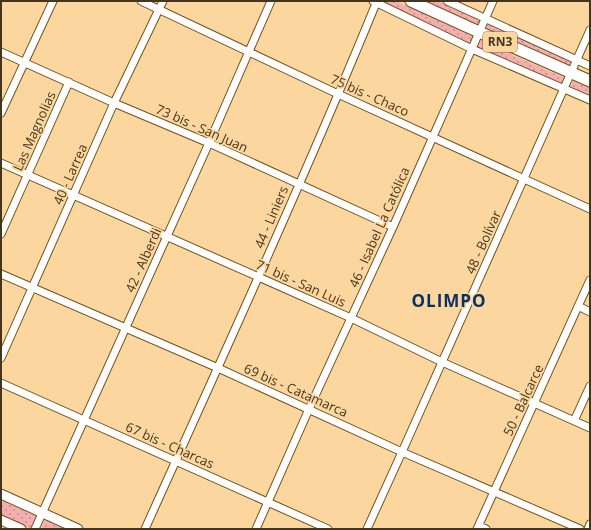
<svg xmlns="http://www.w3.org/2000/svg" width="591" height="530" font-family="'Open Sans',sans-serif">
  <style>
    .grass { fill: url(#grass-dots) }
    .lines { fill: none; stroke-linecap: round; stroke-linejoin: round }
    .minor-casing { stroke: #715118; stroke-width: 9 }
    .major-casing { stroke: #715118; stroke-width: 11 }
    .highway-casing { stroke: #715118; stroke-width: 13 }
    .minor { stroke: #fff; stroke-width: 7 }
    .major { stroke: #fff; stroke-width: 9 }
    .highway { stroke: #fff; stroke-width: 11 }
    .labels { text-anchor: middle; stroke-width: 3.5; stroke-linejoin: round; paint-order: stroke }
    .shield { fill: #fcd69f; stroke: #7b6545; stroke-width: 1 }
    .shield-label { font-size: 12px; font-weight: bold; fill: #44351e }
    .street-label { font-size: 13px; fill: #44351e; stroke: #fcd69f }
    .district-label { font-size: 17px; font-weight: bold; letter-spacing: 1px; fill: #0a3064; stroke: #fcd69f }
  </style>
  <defs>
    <pattern id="grass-dots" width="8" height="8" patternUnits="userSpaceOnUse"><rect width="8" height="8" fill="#f4aeb0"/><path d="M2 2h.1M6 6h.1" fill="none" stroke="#c78e8f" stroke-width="1.8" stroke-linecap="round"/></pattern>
  </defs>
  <rect width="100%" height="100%" fill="#fcd69f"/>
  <path class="grass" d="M380,1H396L473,37L470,43Z
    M423,1H438L481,21L478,26Z
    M487,24L572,62L570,66L485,28Z
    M480,41L565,78L563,84L478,47Z
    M573,81L590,88V96L570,87Z
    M1,498L37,515L31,529L1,516Z
    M45,519L68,529H41Z"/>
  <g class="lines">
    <g class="minor-casing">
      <path id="minor" d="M141,1L338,94L590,209
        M373,1L472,49L590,100
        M447,1L590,66
        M1,52L114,103L209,143L393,227
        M1,113L53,1
        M1,163L351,318L442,362L590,428
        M1,234L69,82
        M1,274L218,368L402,452L580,529
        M578,306L590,312
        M1,358L114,103L163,1
        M1,383L328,529
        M574,421L590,386
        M479,526L486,529
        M35,529L209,143L271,1
        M145,529C224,354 304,179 377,1
        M256,529L309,409L393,227L493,1
        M367,529L402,452L590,30
        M477,529L590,280
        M588,529L590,524"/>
    </g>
    <g class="major-casing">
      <path id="major" d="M1,494L78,529
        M1,520L21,529"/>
    </g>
    <g class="highway-casing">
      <path id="highway" d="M411,1L479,32L590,81"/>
    </g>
    <use href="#minor" class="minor"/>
    <use href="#major" class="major"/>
    <use href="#highway" class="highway"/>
  </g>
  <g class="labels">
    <rect class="shield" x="483" y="32" width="34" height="20" rx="3"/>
    <g class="shield-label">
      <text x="500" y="46">RN3</text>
    </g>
    <g class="street-label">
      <text transform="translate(370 95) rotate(24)" y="5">75 bis - Chaco</text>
      <text transform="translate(202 128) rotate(24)" y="5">73 bis - San Juan</text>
      <text transform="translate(34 131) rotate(-66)" y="5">Las Magnolias</text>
      <text transform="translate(70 174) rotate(-66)" y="5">40 - Larrea</text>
      <text transform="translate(271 217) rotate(-67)" y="5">44 - Liniers</text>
      <text transform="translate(379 227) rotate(-66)" y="5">46 - Isabel La Católica</text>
      <text transform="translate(483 242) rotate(-66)" y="5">48 - Bolívar</text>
      <text transform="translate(143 260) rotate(-66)" y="5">42 - Alberdi</text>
      <text transform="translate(301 283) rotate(24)" y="5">71 bis - San Luis</text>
      <text transform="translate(296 390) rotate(24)" y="5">69 bis - Catamarca</text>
      <text transform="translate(523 400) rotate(-65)" y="5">50 - Balcarce</text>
      <text transform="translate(170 445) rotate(24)" y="5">67 bis - Charcas</text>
    </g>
    <g class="district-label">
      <text x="449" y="307">OLIMPO</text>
    </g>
  </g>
  <rect width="591" height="530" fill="none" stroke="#44351e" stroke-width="4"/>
</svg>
